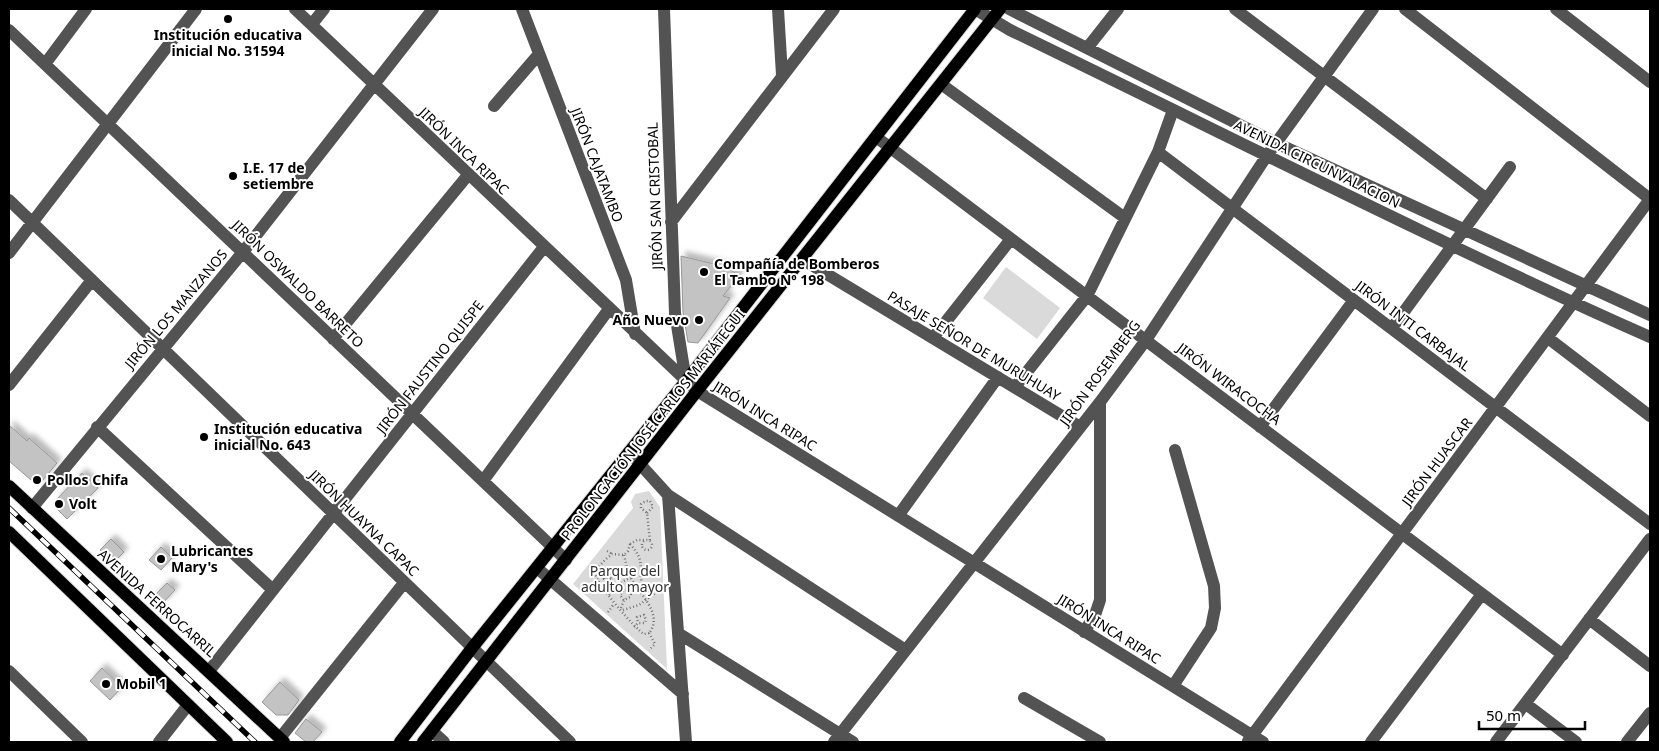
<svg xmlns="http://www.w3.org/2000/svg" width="1659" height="751" font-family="'Noto Sans',sans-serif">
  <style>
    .green { fill: #dadada }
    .building { fill: #c3c3c3; stroke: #979797; filter: url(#shadow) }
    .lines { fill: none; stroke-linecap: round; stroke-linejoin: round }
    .major-casing { stroke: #dbdbdb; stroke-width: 14 }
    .path { stroke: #757575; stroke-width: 2.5; stroke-dasharray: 1 2.5; stroke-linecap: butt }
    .minor { stroke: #535353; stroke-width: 12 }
    .major { stroke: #000; stroke-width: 12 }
    .rail-casing { stroke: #000; stroke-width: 5.5 }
    .rail { stroke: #fff; stroke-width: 4; stroke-dasharray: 11; stroke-linecap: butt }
    .poi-dot { fill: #000; stroke: #fff; stroke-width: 2 }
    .labels { text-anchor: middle; stroke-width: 4; stroke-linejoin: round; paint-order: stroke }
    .poi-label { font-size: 14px; font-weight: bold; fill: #000; stroke: #fff; text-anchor: start }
    .street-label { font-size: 14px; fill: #000; stroke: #fff }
    .park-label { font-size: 14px; fill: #313131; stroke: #fff }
  </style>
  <defs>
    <filter id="shadow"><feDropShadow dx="4.5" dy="-4.5" stdDeviation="2.5" flood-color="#0004"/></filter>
  </defs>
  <rect width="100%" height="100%" fill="#fff"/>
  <path class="green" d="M1006,267L1060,308L1037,339L983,298Z
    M649,491L660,507L667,669L573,584L633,508L631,502L635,494Z"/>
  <path class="building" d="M681,256L727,267L739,276L723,296L730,298L698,343L688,342L683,312Z
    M9,425L27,441L29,438L57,463L38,486L9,461Z
    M82,473L98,488L67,519L56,508V500Z
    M111,539L124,552L113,563L100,550Z
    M161,547L172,558L161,570L149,560Z
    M167,583L175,590L162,604L153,597Z
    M102,668L122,687L110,700L90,681Z
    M280,682L299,700L288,715H276L262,702Z
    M306,719L322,732L313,742H306L295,733Z"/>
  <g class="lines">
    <g class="major-casing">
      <path id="major" d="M9,486L284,742
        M9,532L227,742
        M400,742L472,648L686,381L975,9
        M423,742L697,391L1000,9"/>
    </g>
    <path class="path" d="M647,513L653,507L650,501H646L641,504V508L647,513L650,541
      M642 545a5 5 0 1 1 10 0a5 5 0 1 1-10 0Z
      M630,544L628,551L624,555L612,554C606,559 596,567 596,575C595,582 636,630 644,634L649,633
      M630,544C646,562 638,565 642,585L652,595
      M630,544L637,540H645
      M607,551L612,554
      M624,555C626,563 627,571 631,578C639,594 663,613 650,632
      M611,580L604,579V573L610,572L611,580L621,592
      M609,595L615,586L631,577
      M621,608L624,600L630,597L631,594L627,590H624L620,595L624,600
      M623,610L639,605L661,589
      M608,612L614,604
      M634,627L638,623H645L646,620L644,615L637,617L638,623
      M649,633L655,644L649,650"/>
    <path class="minor" d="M295,9L697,391L1263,742
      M522,9L626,280L635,334
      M664,9L675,313L686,381
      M778,9L782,75
      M975,9L1010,30C1223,133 1434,241 1650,337
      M1009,9L1276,143L1650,315
      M1235,9L1487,199
      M1405,9L1650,199
      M1556,9L1650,82
      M312,24L324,9
      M9,30L566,560
      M1088,47L1118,9
      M45,64L86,9
      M941,84L1125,218
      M494,106L539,54
      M876,137L1563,655
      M1158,152L1650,524
      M9,200L570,742
      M671,222L834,9
      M9,253L196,9
      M802,259L1080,427
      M1392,328L1510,167
      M933,338L1011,239
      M1548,338L1650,416
      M333,339L468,175
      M9,385L92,280
      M1015,387L1087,296L1158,152L1173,110
      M97,427L273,590
      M1260,427L1354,300
      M629,452L668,495L686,742
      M483,481L609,309
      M668,495L904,649
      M32,508L243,252L433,9
      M898,516L998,377
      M537,568L683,694
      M1589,619L1650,666
      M1084,632L1095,615L1100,600V402
      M678,633L853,742
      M9,671L82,742
      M209,671L544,247
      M1173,686L1211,628L1215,608L1214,586L1175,450
      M1024,698L1100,742
      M1526,704L1576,742
      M432,731L444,742
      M280,738L404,583
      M1248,741L1650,199
      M159,742L188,705
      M834,742L1100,402L1146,340L1266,157L1373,9
      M1371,742L1482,594
      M1496,742L1650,539
      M1627,742L1650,713"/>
    <use href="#major" class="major"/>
    <g class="rail-casing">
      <path id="rail" d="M9,508L255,742"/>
    </g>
    <use href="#rail" class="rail"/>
  </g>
  <g class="poi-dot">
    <circle cx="228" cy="19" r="5"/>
    <circle cx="233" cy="176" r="5"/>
    <circle cx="704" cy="272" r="5"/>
    <circle cx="699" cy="320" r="5"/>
    <circle cx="204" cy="437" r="5"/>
    <circle cx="37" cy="480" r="5"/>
    <circle cx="59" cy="504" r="5"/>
    <circle cx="161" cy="559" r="5"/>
    <circle cx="106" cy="684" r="5"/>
  </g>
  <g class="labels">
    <g class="poi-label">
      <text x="228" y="40" text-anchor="middle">Institución educativa<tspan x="228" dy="16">inicial No. 31594</tspan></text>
      <text x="243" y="173">I.E. 17 de<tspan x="243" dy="16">setiembre</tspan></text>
      <text x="714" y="269">Compañía de Bomberos<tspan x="714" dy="16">El Tambo Nº 198</tspan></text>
      <text x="689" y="325" text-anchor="end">Año Nuevo</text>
      <text x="214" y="434">Institución educativa<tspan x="214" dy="16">inicial No. 643</tspan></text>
      <text x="47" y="485">Pollos Chifa</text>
      <text x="69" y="509">Volt</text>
      <text x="171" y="556">Lubricantes<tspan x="171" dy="16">Mary's</tspan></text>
      <text x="116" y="689">Mobil 1</text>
    </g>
    <g class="street-label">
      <text transform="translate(464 151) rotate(44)" y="5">JIRÓN INCA RIPAC</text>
      <text transform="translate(1317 164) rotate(26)" y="5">AVENIDA CIRCUNVALACION</text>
      <text transform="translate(597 165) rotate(69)" y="5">JIRÓN CAJATAMBO</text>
      <text transform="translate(655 196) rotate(-92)" y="5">JIRÓN SAN CRISTOBAL</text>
      <text transform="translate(298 284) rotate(44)" y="5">JIRÓN OSWALDO BARRETO</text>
      <text transform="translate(176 309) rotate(-50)" y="5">JIRÓN LOS MANZANOS</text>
      <text transform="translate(1413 326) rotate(37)" y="5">JIRÓN INTI CARBAJAL</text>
      <text transform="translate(974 346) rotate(31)" y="5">PASAJE SEÑOR DE MURUHUAY</text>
      <text transform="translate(430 367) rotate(-52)" y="5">JIRÓN FAUSTINO QUISPE</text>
      <text transform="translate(1100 373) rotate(-54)" y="5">JIRÓN ROSEMBERG</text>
      <text transform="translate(1229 384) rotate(37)" y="5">JIRÓN WIRACOCHA</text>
      <text transform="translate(765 416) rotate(32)" y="5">JIRÓN INCA RIPAC</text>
      <text transform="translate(653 425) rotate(-52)" y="5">PROLONGACIÓN JOSÉ CARLOS MARIÁTEGUI</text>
      <text transform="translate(1437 462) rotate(-53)" y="5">JIRÓN HUASCAR</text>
      <text transform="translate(364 523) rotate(44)" y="5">JIRÓN HUAYNA CAPAC</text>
      <text transform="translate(157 603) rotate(42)" y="5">AVENIDA FERROCARRIL</text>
      <text transform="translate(1109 629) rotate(32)" y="5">JIRÓN INCA RIPAC</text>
    </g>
    <g class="park-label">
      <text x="625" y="576">Parque del<tspan x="625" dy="16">adulto mayor</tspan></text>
    </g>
  </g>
  <rect width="1659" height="751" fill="none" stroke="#000000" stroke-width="20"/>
  <path d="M1479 721v8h106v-8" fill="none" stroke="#000000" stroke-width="2.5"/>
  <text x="1486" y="721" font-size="15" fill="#000000" stroke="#ffffff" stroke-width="4" paint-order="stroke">50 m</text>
</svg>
